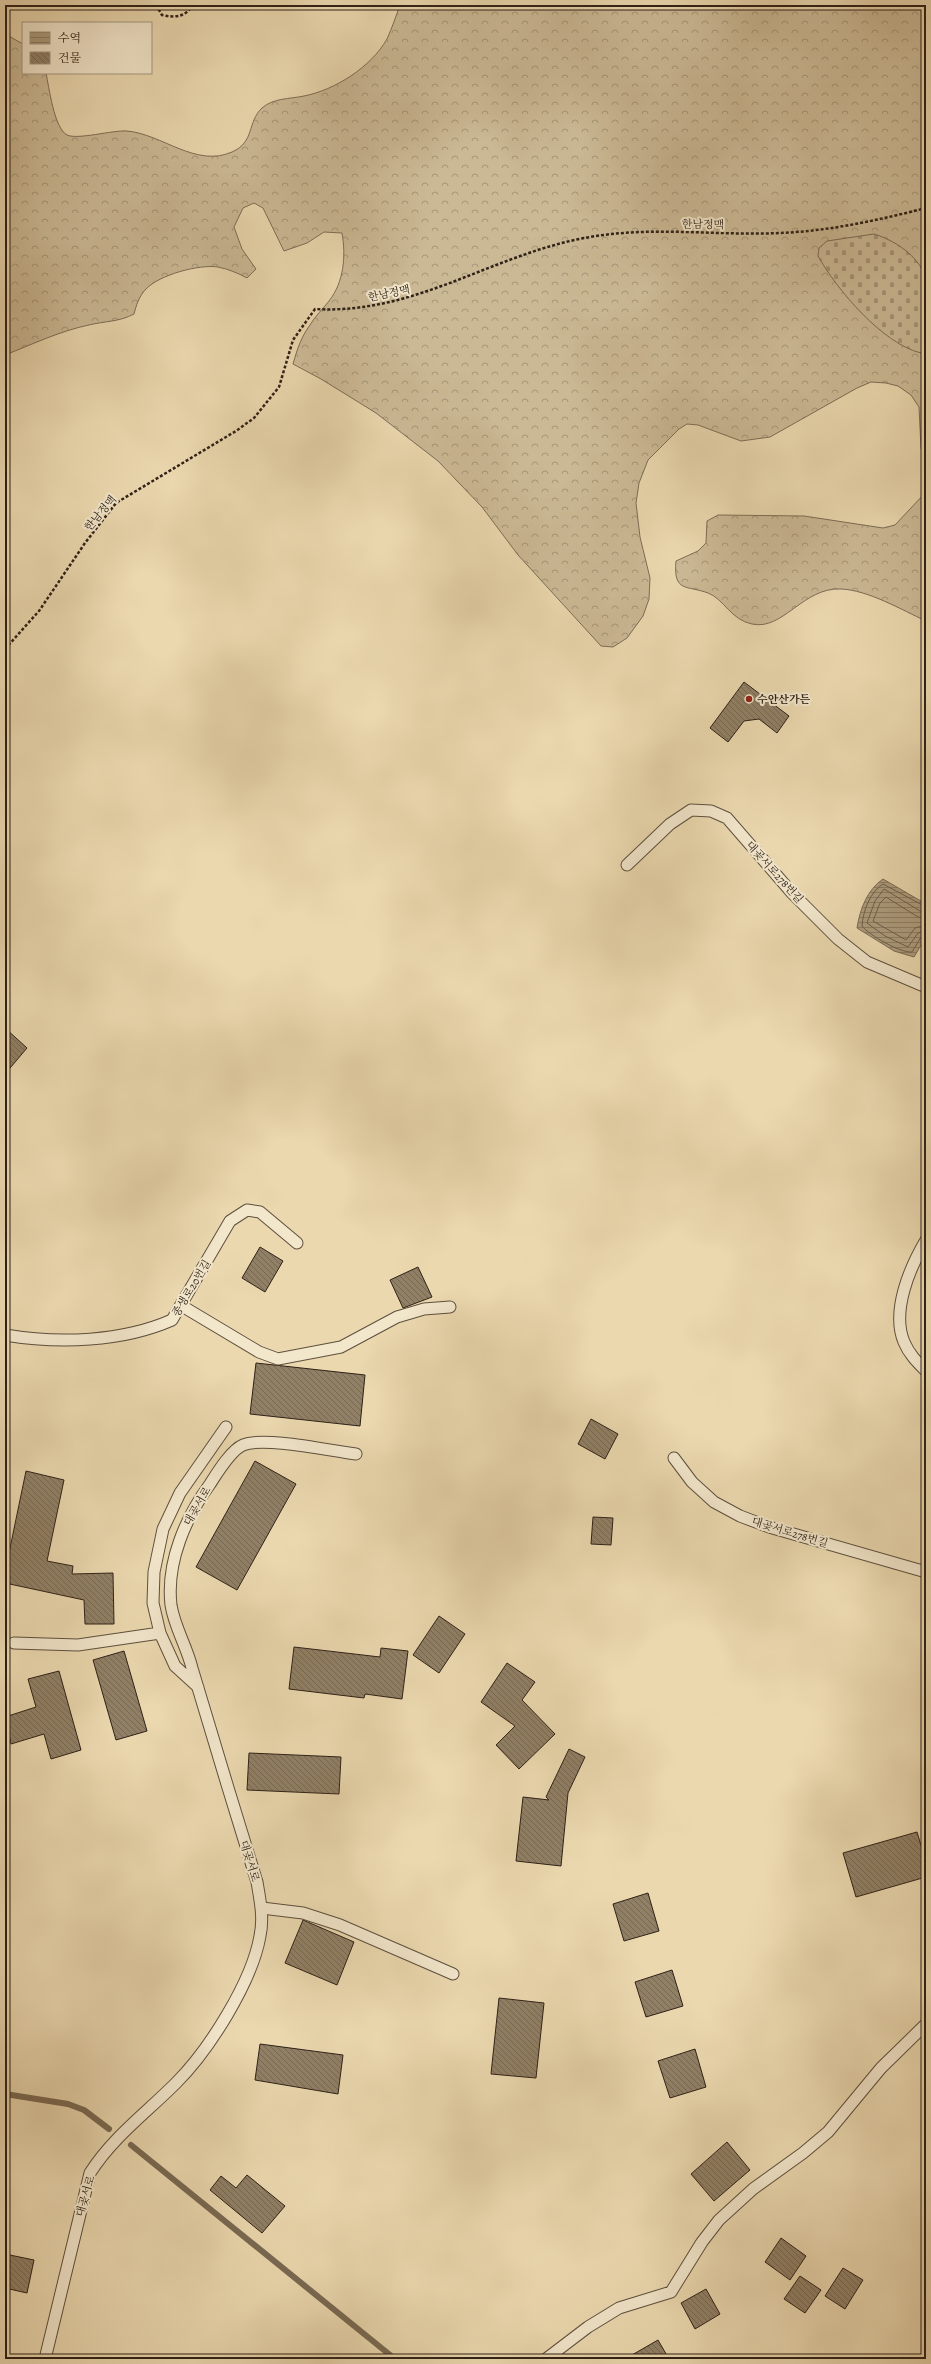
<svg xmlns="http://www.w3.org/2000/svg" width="931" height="2364" font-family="Alegreya,'Noto Serif KR',serif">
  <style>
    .forest { fill: url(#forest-crowns); stroke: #7c6d56 }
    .cemetery { fill: url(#cemetery-stones); stroke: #7c6d56 }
    .water { fill: url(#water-rules); stroke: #796a53 }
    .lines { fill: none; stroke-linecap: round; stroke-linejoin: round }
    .shore { stroke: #6c5e49; stroke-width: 1 }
    .stream { stroke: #796a53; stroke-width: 6 }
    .building { fill: url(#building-back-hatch); stroke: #2e2117 }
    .service-casing { stroke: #5d4f3d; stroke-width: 13 }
    .path { stroke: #2e2117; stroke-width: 2.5; stroke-dasharray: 3 2; stroke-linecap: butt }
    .service { stroke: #f2e6cb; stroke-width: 11 }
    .poi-dot { fill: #8f2418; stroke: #f2e6cb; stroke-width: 1.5 }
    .labels { text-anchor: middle; stroke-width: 4; stroke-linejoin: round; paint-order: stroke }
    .street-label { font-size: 11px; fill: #2e2117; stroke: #f2e6cb }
    .poi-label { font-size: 11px; font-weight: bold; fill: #2e2117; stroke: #f2e6cb; text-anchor: start }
  </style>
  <defs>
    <pattern id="forest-crowns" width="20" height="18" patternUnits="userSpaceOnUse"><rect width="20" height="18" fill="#cbb995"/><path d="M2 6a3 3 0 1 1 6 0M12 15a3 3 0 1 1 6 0" fill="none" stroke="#a59679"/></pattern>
    <pattern id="cemetery-stones" width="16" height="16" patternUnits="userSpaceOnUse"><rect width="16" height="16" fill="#cbb995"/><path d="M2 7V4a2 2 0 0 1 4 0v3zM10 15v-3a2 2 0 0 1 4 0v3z" fill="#a59679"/></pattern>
    <pattern id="water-rules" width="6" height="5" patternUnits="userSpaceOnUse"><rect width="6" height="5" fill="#ab9a7b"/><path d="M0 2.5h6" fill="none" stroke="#8c7d64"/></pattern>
    <pattern id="building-back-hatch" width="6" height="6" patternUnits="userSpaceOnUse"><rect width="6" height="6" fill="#908066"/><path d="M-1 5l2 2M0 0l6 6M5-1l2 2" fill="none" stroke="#766853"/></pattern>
  </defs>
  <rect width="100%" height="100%" fill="#ebd8af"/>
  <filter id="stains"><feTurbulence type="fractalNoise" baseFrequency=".005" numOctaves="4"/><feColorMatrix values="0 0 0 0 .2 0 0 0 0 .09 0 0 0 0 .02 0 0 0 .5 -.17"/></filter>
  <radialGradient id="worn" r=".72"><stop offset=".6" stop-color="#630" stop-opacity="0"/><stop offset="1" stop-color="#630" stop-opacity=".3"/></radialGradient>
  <path class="forest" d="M400,5H926V277L923,269L818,256L850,298L876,326L921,353L926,342V472L921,448L919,407L911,395L898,386L886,383L871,382L857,388L770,437L741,441L698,425L687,424L679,429L648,460L639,483L636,503L640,537L650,578L649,599L643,616L627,638L613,647L601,646L518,555L482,507L438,461L376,413L321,379L293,364C297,350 301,337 310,325C315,316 323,309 329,301C344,282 346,256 342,233L324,232L307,243L284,251L263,208L254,203L243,208L234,227L242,249L256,269L247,278C238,273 228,269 218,267C199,264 159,275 146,289C139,296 136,306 134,314C119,322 105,321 89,325C60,331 33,344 5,355V34L23,44V73H46C49,87 54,128 67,135C78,140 112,130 127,131C162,134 196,168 232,152C255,142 247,122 262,108C273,98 290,99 304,96C335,90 371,67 387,39C392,28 396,16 400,5Z
    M926,492V621C902,610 868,590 841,589C803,587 783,631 752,624C731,620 724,599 708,593C687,585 673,593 676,561L698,551L706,543L707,521L718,515L804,516L883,528L895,525Z"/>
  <path class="cemetery" d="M874,234C896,241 917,255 926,277V342L921,353C883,344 837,290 818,256L819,248L827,241Z"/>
  <path class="water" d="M883,879L926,904V937L914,957L894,951L857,928C860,909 867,890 883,879Z"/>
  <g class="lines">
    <path class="shore" d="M926,907L883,884C870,892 863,911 862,926C869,935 900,953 912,952L921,937L926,936
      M926,912L920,911L884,889L875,901L867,923L885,936L908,947L918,933L926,931
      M926,918L918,917L886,897L880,903L873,921L906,940L915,928L926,925"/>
    <path class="stream" d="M5,2094L68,2104L84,2110L109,2129
      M131,2145L395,2359"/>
  </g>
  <path class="building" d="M744,682L789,716L777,733L759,719L744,721L728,742L710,728Z
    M5,1028L27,1048L5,1074Z
    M260,1247L283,1261L265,1292L242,1278Z
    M418,1267L432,1297L403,1308L390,1280Z
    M256,1363L365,1375L360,1426L250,1414Z
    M591,1419L618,1434L605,1459L578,1444Z
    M255,1461L296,1484L237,1590L196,1567Z
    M26,1471L64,1480L47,1561L73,1566L72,1574L113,1573L114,1624H85L84,1600L5,1583V1552L9,1553Z
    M593,1517L613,1518L611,1545L591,1544Z
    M439,1616L465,1634L439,1673L413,1655Z
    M294,1647L380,1657L381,1648L408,1651L402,1699L365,1694L364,1698L289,1689Z
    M124,1651L147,1731L116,1740L93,1660Z
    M507,1663L535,1682L522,1700L555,1734L519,1769L496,1745L515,1726L481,1702Z
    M59,1671L81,1750L51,1759L44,1734L11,1744L5,1717L36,1707L28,1679Z
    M569,1749L585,1757L568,1793L561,1866L516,1861L523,1797L549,1800L546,1797Z
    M249,1753L341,1757L339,1794L247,1790Z
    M917,1832L926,1862V1877L856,1897L843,1853Z
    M648,1893L659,1931L624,1941L613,1904Z
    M303,1920L354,1942L337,1985L285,1963Z
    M672,1970L683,2006L646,2017L635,1982Z
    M499,1998L544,2003L536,2078L491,2074Z
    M260,2044L343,2055L338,2094L255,2080Z
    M695,2049L706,2087L670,2098L658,2061Z
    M727,2142L750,2170L714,2201L691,2174Z
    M247,2175L285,2206L262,2233L210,2190L221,2176L236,2188Z
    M781,2238L806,2256L790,2280L765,2262Z
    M5,2254L34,2260L27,2293L5,2288Z
    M843,2268L863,2280L845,2309L825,2296Z
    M800,2276L821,2290L805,2313L784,2299Z
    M706,2289L720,2314L695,2329L681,2303Z
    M658,2340L669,2359H625Z"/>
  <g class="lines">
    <g class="service-casing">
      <path id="service" d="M627,865L670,824L691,810L711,811L727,818L792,893L838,939L867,962L926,987
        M926,1240C910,1267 891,1311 904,1342C909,1354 917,1362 926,1371
        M182,1306L259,1352L278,1359L341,1347L397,1317L424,1309L450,1307
        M5,1335C59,1344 122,1342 172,1320L230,1221L247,1210L260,1212L297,1243
        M674,1458L692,1482L714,1502L740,1516L769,1527L926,1572
        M14,1643L78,1645L160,1633
        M198,1687L175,1666L160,1633L153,1603L154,1572L163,1529L180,1493L226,1427
        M262,1908L303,1913L340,1925L453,1974
        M45,2359L90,2173C113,2137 146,2113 176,2083C209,2050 252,1982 260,1936C264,1918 260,1900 257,1882C235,1811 213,1739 192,1668C187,1647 174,1626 171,1605C166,1562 186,1517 210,1484C217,1473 231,1450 243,1445C264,1436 331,1451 356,1454
        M546,2359L588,2327L619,2308L671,2292L702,2242L719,2220L753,2189L803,2153L828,2132L881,2068L926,2024"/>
    </g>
    <path class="path" d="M156,5L162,15C176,18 185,17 193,5
      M5,649L39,611L85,543L116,503L236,431L254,418L279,387L293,340L315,309C416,315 494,253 590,237C653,226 717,236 781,233C829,231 879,220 926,208"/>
    <use href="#service" class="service"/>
  </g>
  <circle class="poi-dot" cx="749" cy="699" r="4"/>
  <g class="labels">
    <g class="street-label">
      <text transform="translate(703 224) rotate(1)" y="4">한남정맥</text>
      <text transform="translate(389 293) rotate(-12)" y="4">한남정맥</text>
      <text transform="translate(100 513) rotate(-50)" y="4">한남정맥</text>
      <text transform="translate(775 872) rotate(48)" y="4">대곶서로278번길</text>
      <text transform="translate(191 1288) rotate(-59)" y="4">종생로20번길</text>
      <text transform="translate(197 1506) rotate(-60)" y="4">대곶서로</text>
      <text transform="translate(790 1532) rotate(17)" y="4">대곶서로278번길</text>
      <text transform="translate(250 1861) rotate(73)" y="4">대곶서로</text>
      <text transform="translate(85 2196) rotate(-74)" y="4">대곶서로</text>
    </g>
    <g class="poi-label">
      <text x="757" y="703">수안산가든</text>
    </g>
  </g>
  <rect width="931" height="2364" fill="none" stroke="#ebd8af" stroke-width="20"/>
  <rect x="6" y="6" width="919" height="2352" fill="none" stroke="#2e2117" stroke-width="2"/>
  <rect x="10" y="10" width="911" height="2344" fill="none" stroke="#2e2117"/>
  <rect x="22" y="22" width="130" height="52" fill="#f2e6cb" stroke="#a49783"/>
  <rect x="30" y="32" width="20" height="12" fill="url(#water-rules)" stroke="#a49783"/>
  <text x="58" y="42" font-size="12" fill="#2e2117">수역</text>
  <rect x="30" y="52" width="20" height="12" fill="url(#building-back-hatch)" stroke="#a49783"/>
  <text x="58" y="62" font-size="12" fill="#2e2117">건물</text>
  <rect width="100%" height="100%" filter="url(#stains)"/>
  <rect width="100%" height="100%" fill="url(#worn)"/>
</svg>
